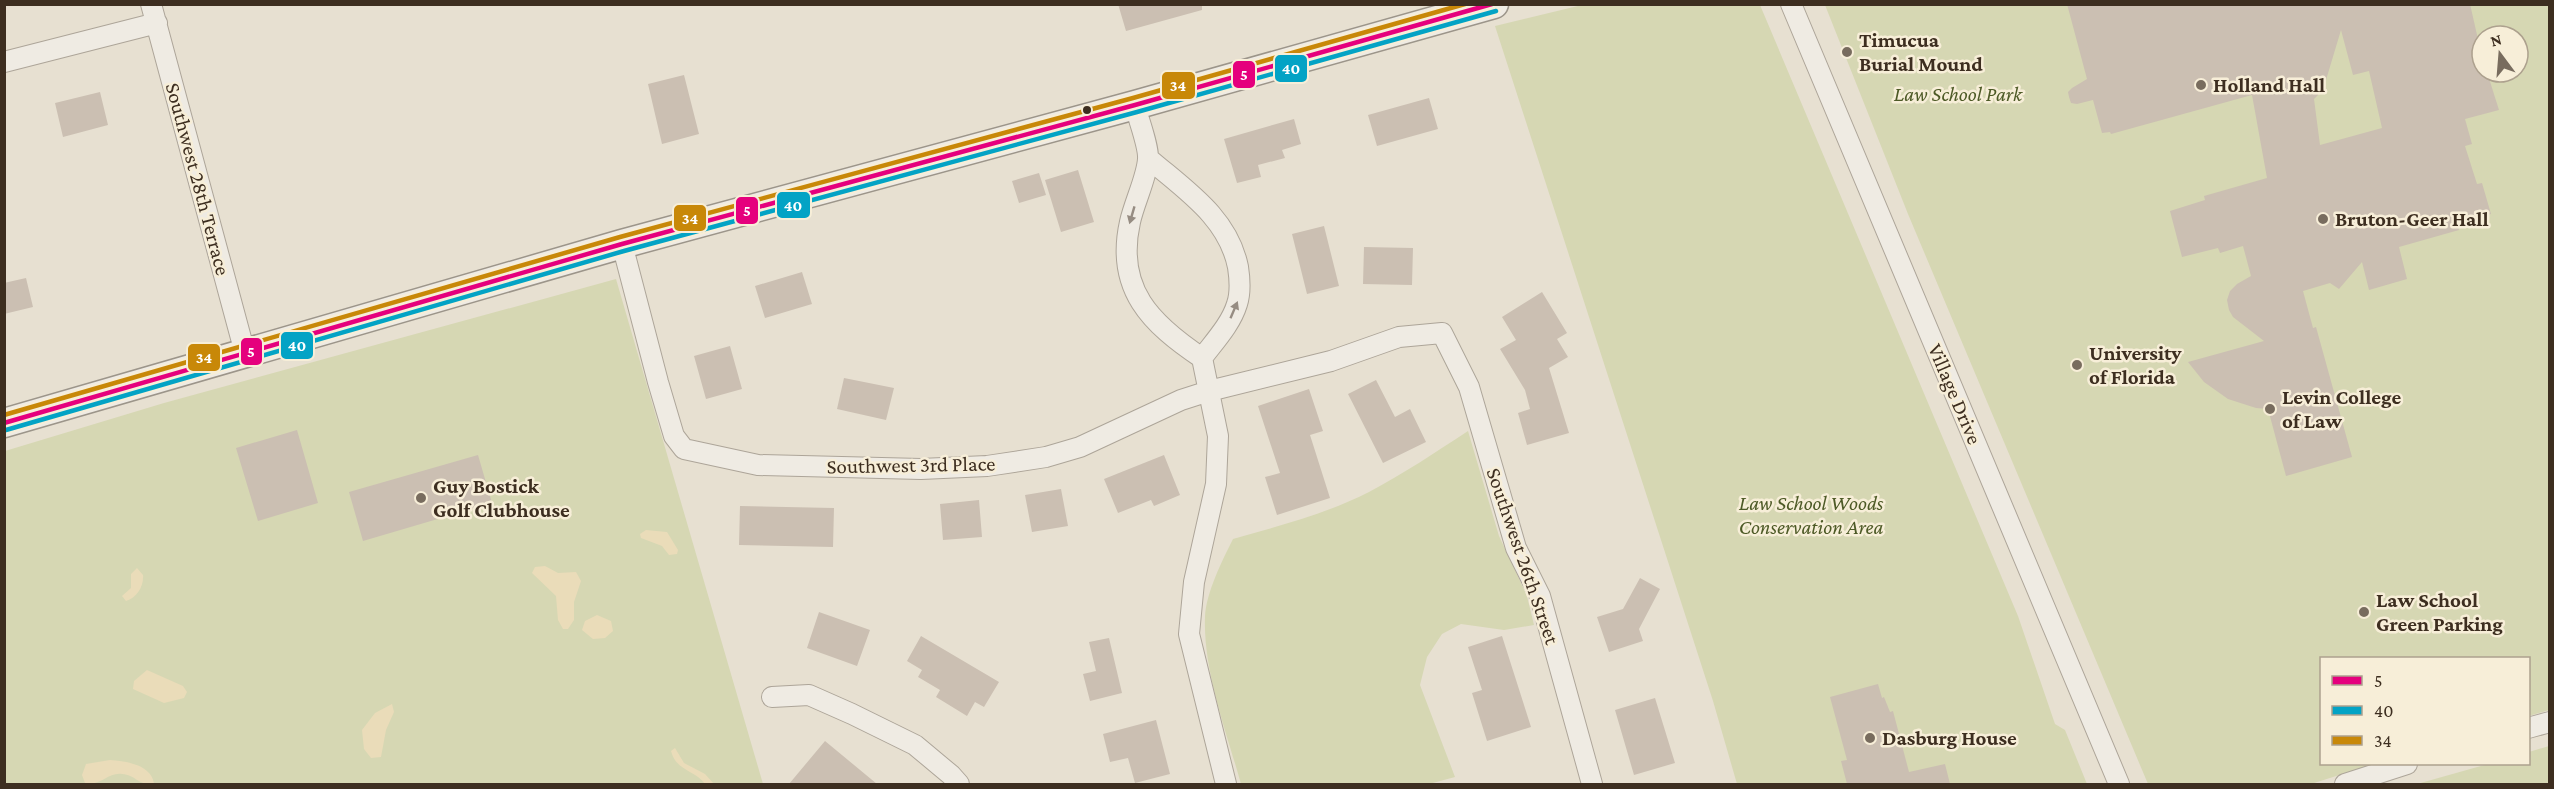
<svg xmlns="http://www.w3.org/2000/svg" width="2554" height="789" font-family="'Crimson Pro',serif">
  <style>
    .green { fill: #d6d7b3; fill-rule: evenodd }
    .sand { fill: #eadcb9 }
    .building { fill: #cbbfb2; fill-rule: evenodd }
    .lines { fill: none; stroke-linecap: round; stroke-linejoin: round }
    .minor-casing { stroke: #ada599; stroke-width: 22 }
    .secondary-casing { stroke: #9c958a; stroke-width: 31 }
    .minor { stroke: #efebe3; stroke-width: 20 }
    .secondary { stroke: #efebe3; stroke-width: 28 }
    .bus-1-casing { stroke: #f7eed8; stroke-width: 9 }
    .bus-2-casing { stroke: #f7eed8; stroke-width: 9 }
    .bus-3-casing { stroke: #f7eed8; stroke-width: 9 }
    .bus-1 { stroke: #e5007d; stroke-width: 4.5 }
    .bus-2 { stroke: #03a3c5; stroke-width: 4.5 }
    .bus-3 { stroke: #c88808; stroke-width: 4.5 }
    .oneway { fill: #968c82 }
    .poi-dot { fill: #786c5e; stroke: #f7eed8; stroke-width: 2 }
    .bus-dot { fill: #3d2e20; stroke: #f7eed8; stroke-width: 2 }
    .labels { text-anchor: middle; stroke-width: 5; stroke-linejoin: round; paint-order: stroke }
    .poi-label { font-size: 21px; font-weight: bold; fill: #3d2e20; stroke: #f7eed8; text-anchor: start }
    .park-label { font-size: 21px; font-style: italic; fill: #4d5a26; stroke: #f7eed8 }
    .street-label { font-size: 21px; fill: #3d2e20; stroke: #f7eed8 }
    .line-badge { stroke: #f7eed8; stroke-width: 2 }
    .badge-label { font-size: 16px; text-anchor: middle; font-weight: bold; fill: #fff }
  </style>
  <rect width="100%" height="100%" fill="#e7e0d1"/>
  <path class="green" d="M1582,5H1760L2018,616L2055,724L2065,730L2087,784H1737L1713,701L1495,26Z
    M1825,5H2549V710L2529,716L2528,658H2322V764H2374L2311,784H2148L1908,214ZM2482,36H2518V72H2482Z
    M616,279L763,784H5V451L164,403Z
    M1468,431L1499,536L1527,596L1534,625L1504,630L1461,624L1442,634L1427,657L1420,685L1455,777L1429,784H1241C1227,733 1203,671 1205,617C1206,593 1222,561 1233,539C1278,526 1326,514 1369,492C1403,474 1436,452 1468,431Z
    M2549,746V784H2417L2488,764H2528L2529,752Z"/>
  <path class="sand" d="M646,530L667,532L678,550L677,554L669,555L662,546L641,538L640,534Z
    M545,566L558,573L576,572L581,581L574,602V620L568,629H563L558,620L556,596L532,573L535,567Z
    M137,568L143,575C144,586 137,598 126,601L122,596L131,588V574Z
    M597,615L611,621L613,631L605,638L593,639L582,630L585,621Z
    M147,670L183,686L187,692L184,698L164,703L133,689L134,681Z
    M392,704L394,712L386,730L381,757L371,758L364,749L362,730L375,713Z
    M675,748L684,763L705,774L714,784H705C695,770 676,771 671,751Z
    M110,760C126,761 152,765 154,784C137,785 136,775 122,774C108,772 100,787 85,783L82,775L86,764Z"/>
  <path class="building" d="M1118,4H1202V10L1126,31Z
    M2067,4H2470L2482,57V72H2487L2499,110L2465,119L2472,144L2465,146L2477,184L2482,183L2491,214L2457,223L2459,230L2399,247L2407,279L2369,290L2362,262L2339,289L2330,283L2303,291L2313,328L2316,327L2352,457L2286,476L2268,409L2256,408L2228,399L2204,382L2188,362L2264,341L2233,317L2229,310L2227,300L2230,291L2237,284L2251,276L2243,246L2220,253L2218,248L2182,257L2170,211L2205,200L2204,196L2267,178L2252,95L2111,134L2110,132L2102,133L2093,100L2077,104L2071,103L2069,97L2068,92L2072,88L2087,79ZM2341,30L2353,75L2369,71L2382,128L2320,145L2314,99L2323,90Z
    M684,75L699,134L662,144L648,84Z
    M100,92L108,125L63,137L55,103Z
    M1429,98L1438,129L1377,146L1368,115Z
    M1294,119L1301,144L1282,150L1285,158L1258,165L1261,177L1237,183L1224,139Z
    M1078,170L1094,222L1061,232L1045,180Z
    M1039,173L1046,195L1019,203L1012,181Z
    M1324,226L1339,286L1307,294L1292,234Z
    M1364,247L1413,248L1412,285L1363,284Z
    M802,272L812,304L765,318L755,286Z
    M26,278L33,307L4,314V283Z
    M1542,292L1567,333L1557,339L1568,357L1549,368L1569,433L1527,445L1518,413L1530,409L1525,390L1500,349L1516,340L1502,317Z
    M730,346L742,389L706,399L694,356Z
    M844,378L894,388L886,420L837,409Z
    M1376,380L1395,417L1410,409L1426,442L1383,463L1348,394Z
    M1309,389L1323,431L1310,435L1330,498L1277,515L1265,477L1280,473L1258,406Z
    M297,430L318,503L258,521L236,448Z
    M478,455L492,503L363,541L349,492Z
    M1164,455L1180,495L1154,506L1151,500L1118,513L1104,479Z
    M1061,489L1068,526L1032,532L1025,495Z
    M979,500L982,537L943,540L940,504Z
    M740,506L834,508L833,547L739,545Z
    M1640,578L1660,589L1639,629L1643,641L1609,652L1597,617L1623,609Z
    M819,612L870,630L857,666L807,648Z
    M921,636L999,682L984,707L975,702L967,716L936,697L940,690L918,677L922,670L907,661Z
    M1502,636L1531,727L1487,741L1472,693L1482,690L1468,647Z
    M1109,638L1122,693L1090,701L1083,674L1096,671L1089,642Z
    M1878,684L1882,698L1884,697L1890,712L1893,711L1909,772L1945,764L1950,784H1847L1841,761L1847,760L1830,697Z
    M1655,698L1675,763L1634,775L1615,710Z
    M1156,720L1170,774L1135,783L1128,758L1110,762L1103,734Z
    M825,741L877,784H789Z"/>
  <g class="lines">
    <g class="minor-casing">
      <path id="minor" d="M151,4L245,353
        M1791,4L2119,784
        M4,62L157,23
        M1135,105C1138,119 1149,146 1148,159C1147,177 1134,203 1130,222C1115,289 1151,324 1202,358L1218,436L1216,484L1194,582L1189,634L1226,784
        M1148,158C1185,190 1228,217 1238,267C1240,280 1241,292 1237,304C1231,324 1214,342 1202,358
        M622,244L658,382L674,436L684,449L758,465L921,469L987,466L1046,457L1080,447L1181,400L1209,391L1331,361L1399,337L1442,333L1469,387L1516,548L1540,596L1592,784
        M772,697L809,695L852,714L915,745L951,775L959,784
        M2528,728L2550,722
        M2345,784L2407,764"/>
    </g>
    <g class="secondary-casing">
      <path id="secondary" d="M4,423L622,244L1135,105L1494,4"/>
    </g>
    <use href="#minor" class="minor"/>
    <use href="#secondary" class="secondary"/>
    <g class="bus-1-casing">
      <path id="bus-1" d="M4,423L622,244L1135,105L1492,4"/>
    </g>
    <g class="bus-2-casing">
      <path id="bus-2" d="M6,430L624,251L1137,112L1496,11"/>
    </g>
    <g class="bus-3-casing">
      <path id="bus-3" d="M4,415L620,237L1133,98L1465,4"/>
    </g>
    <use href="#bus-1" class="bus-1"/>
    <use href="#bus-2" class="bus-2"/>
    <use href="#bus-3" class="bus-3"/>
  </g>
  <defs><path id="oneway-solid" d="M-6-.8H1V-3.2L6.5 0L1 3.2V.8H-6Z" transform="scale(1.5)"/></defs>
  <g class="oneway">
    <use href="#oneway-solid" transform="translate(1132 215) rotate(106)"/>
    <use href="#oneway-solid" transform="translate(1234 310) rotate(-67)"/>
  </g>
  <g class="poi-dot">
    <circle cx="1847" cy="52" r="6"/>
    <circle cx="2201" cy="85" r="6"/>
    <circle cx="2323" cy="219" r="6"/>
    <circle cx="2077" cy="365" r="6"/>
    <circle cx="2270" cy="409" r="6"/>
    <circle cx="421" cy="498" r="6"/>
    <circle cx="2364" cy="612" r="6"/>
    <circle cx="1870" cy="738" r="6"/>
  </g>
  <circle class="bus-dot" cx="1087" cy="110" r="5"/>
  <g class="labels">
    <g class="poi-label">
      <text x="1859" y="47">Timucua<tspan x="1859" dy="24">Burial Mound</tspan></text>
      <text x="2213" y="92">Holland Hall</text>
      <text x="2335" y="226">Bruton-Geer Hall</text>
      <text x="2089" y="360">University<tspan x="2089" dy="24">of Florida</tspan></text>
      <text x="2282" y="404">Levin College<tspan x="2282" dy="24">of Law</tspan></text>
      <text x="433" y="493">Guy Bostick<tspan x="433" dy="24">Golf Clubhouse</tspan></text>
      <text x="2376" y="607">Law School<tspan x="2376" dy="24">Green Parking</tspan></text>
      <text x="1882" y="745">Dasburg House</text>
    </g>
    <g class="park-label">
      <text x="1958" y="101">Law School Park</text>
      <text x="1811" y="510">Law School Woods<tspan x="1811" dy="24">Conservation Area</tspan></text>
    </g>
    <g class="street-label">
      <text transform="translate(198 179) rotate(75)" y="7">Southwest 28th Terrace</text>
      <text transform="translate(1955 394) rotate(67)" y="7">Village Drive</text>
      <text transform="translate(911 465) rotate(-1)" y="7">Southwest 3rd Place</text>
      <text transform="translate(1523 556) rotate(71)" y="7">Southwest 26th Street</text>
    </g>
  </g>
  <g class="line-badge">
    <rect x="1274" y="54" width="34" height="29" rx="6" fill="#03a3c5"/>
    <rect x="1232" y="60" width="24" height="29" rx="6" fill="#e5007d"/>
    <rect x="1161" y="71" width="35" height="29" rx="6" fill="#c88808"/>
    <rect x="776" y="191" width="35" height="28" rx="6" fill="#03a3c5"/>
    <rect x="735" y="196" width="24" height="29" rx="6" fill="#e5007d"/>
    <rect x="673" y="204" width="34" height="28" rx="6" fill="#c88808"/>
    <rect x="280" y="331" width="34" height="29" rx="6" fill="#03a3c5"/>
    <rect x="240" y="337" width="23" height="29" rx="6" fill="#e5007d"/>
    <rect x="187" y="343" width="34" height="29" rx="6" fill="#c88808"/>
  </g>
  <g class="badge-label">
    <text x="1291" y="74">40</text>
    <text x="1244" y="80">5</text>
    <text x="1178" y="91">34</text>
    <text x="793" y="211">40</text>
    <text x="747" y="216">5</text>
    <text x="690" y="224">34</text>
    <text x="297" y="351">40</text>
    <text x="251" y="357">5</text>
    <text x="204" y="363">34</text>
  </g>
  <rect width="2554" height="789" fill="none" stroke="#3d2e20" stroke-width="12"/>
  <rect x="2320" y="657" width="210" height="108" fill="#f7eed8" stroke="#ada18e" stroke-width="1.5"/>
  <rect x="2332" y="676" width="30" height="9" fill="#e5007d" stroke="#ada18e" stroke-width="1.5"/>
  <text x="2374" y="687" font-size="18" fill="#3d2e20">5</text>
  <rect x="2332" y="706" width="30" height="9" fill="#03a3c5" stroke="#ada18e" stroke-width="1.5"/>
  <text x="2374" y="717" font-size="18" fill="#3d2e20">40</text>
  <rect x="2332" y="736" width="30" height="9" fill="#c88808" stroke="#ada18e" stroke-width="1.5"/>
  <text x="2374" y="747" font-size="18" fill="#3d2e20">34</text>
  <g transform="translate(2500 54) rotate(344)"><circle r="28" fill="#f7eed8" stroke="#ada18e" stroke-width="1.5"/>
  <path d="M0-4.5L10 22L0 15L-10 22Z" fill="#786c5e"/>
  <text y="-9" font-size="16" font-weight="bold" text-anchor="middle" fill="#3d2e20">N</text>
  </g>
</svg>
